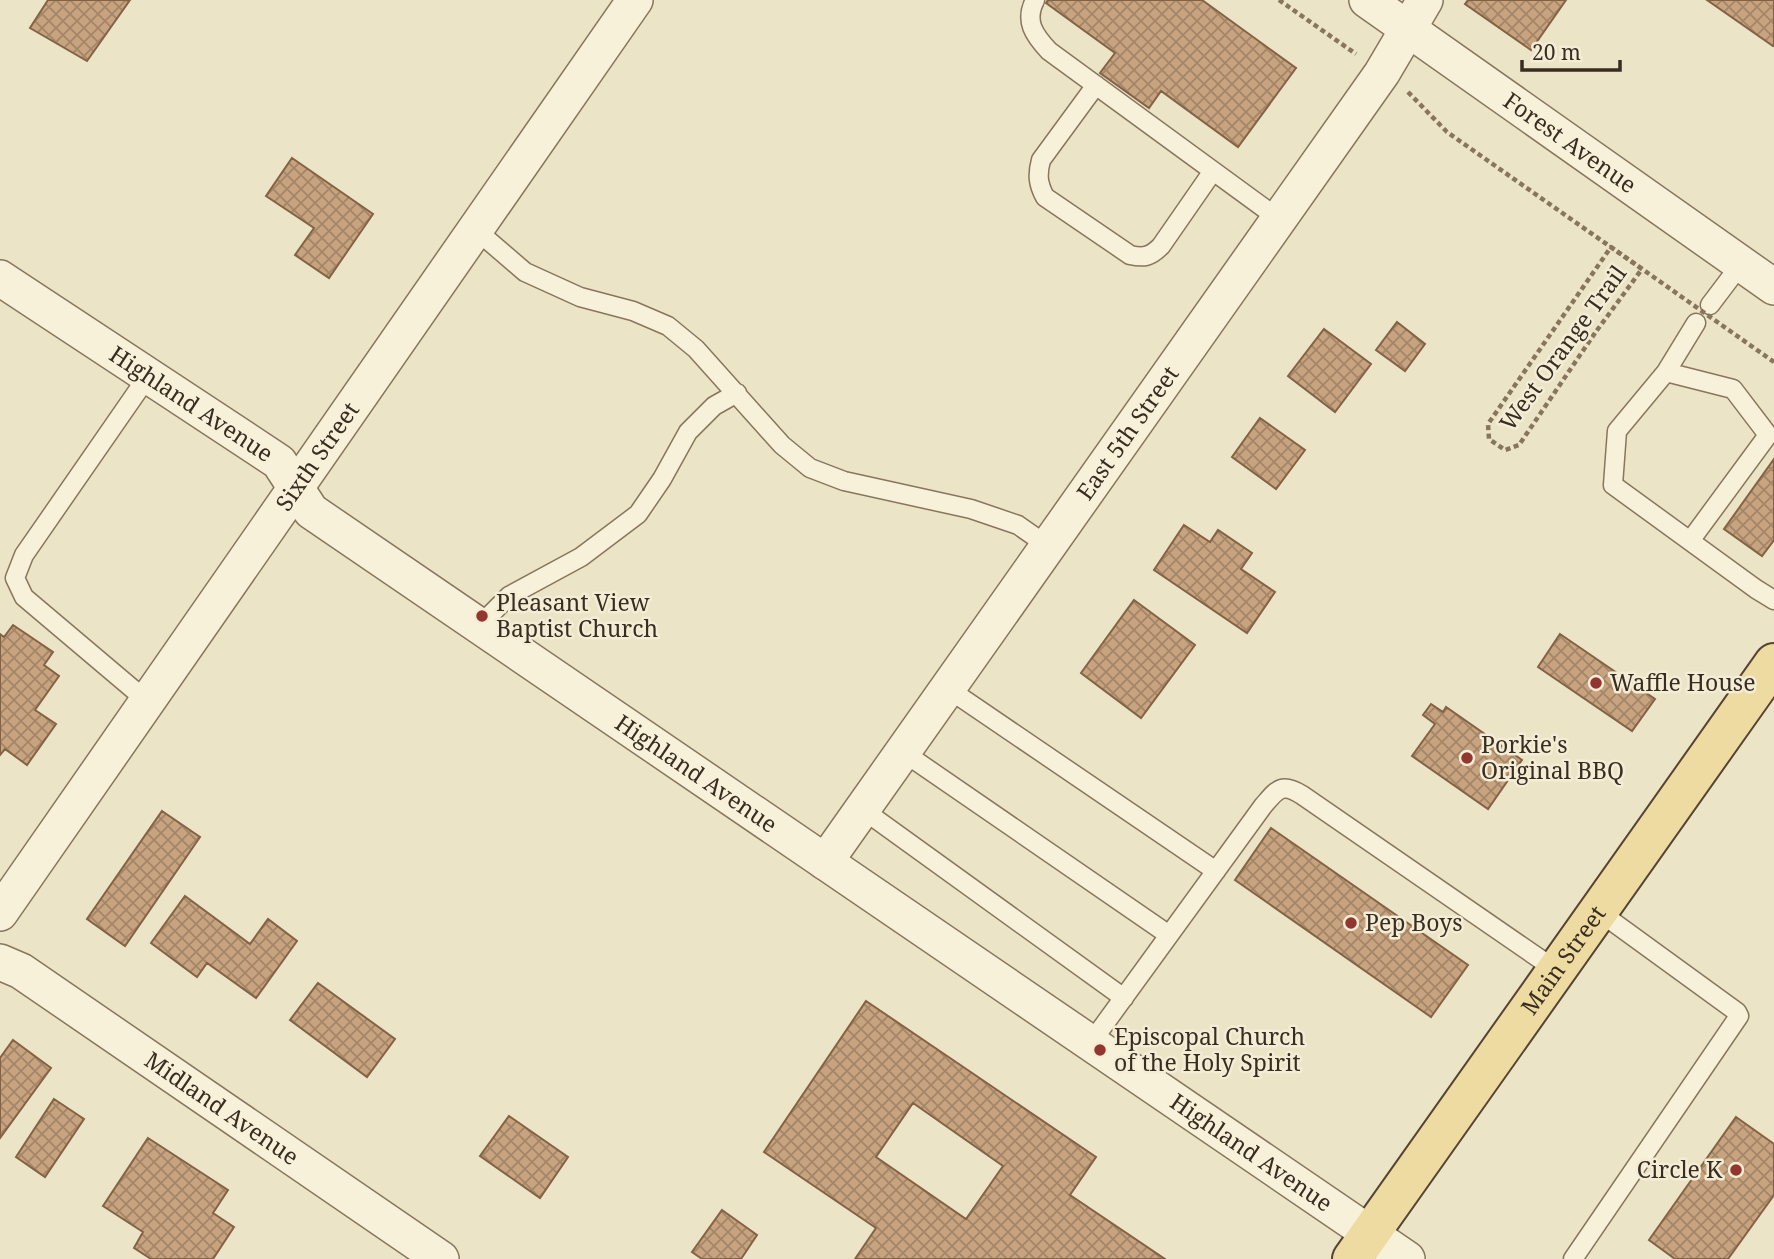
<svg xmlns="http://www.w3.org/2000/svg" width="1774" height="1259" font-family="'Noto Serif',serif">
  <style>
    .building { fill: url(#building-cross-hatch); stroke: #846344; stroke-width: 2; fill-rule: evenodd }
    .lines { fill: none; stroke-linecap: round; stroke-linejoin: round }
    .service-casing { stroke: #87765d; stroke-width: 21 }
    .minor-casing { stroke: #87765d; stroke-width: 38 }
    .primary-casing { stroke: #554431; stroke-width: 42 }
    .path { stroke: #87765d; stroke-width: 4.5; stroke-dasharray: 5 3.5; stroke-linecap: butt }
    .service { stroke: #f7f1da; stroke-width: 18 }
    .minor { stroke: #f7f1da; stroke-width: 35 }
    .primary { stroke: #eddba1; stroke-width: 38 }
    .path-bridge { stroke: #87765d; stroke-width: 4.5; stroke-dasharray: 5 3.5; stroke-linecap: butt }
    .poi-dot { fill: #923730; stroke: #f4edd6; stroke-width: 2.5 }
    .labels { text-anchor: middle; stroke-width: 5; stroke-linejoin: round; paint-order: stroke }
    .street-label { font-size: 23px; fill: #382d20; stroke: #f4edd6 }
    .poi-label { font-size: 23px; fill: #382d20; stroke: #f4edd6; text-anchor: start }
  </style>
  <defs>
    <pattern id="building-cross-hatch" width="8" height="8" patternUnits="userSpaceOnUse" patternTransform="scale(1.75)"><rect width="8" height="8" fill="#c8a37f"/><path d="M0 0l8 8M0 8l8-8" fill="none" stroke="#a38568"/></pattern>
  </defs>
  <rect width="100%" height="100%" fill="#ece4c7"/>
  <path class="building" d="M48,0H130L87,61L30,28Z
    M1048,0H1202L1296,68L1238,147L1161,91L1149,108L1100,73L1115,53L1046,3Z
    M1468,0H1566L1531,50L1465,4Z
    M1707,0H1774V44L1773,46Z
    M292,158L373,214L329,278L295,255L314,228L266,196Z
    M1397,322L1425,344L1405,371L1376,350Z
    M1324,329L1371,364L1335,412L1288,376Z
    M1260,418L1305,450L1276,489L1232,457Z
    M1774,459V540L1762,556L1724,529Z
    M1184,525L1210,542L1218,530L1252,553L1241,569L1275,592L1247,633L1154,570Z
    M1134,600L1195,645L1141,718L1081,673Z
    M13,625L53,652L44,665L59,676L35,710L56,724L27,765L5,749L0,755V634L4,637Z
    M1560,634L1655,699L1632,731L1538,667Z
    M1431,704L1443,712L1446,707L1522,760L1488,809L1412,756L1435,724L1423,715Z
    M162,811L200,837L125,946L87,919Z
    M1271,828L1468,965L1431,1017L1235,880Z
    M185,896L250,944L268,919L297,941L256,998L207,963L197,977L151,943Z
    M318,983L395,1039L367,1077L290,1020Z
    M866,1001L1096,1157L1070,1195L1165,1259H855L876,1228L764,1152ZM913,1103L1003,1166L966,1219L876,1157Z
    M13,1040L51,1068L0,1138V1058Z
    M54,1099L84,1119L45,1177L16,1157Z
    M509,1116L568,1157L540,1198L480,1156Z
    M1736,1117L1774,1144V1195L1728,1259H1675L1649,1240Z
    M148,1138L228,1190L213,1213L234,1227L213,1259H151L134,1248L143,1232L103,1206Z
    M722,1210L757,1235L741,1259H702L692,1252Z"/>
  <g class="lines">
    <g class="service-casing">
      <path id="service" d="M1035,0C1024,21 1034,35 1049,51L1279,219
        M1096,85L1041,160C1037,175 1038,184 1045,197L1130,255C1144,258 1150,257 1161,246L1213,171
        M475,229L525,272L580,297L633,311L668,326L696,349L782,445L810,468L844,481L971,509L1018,525L1048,546
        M1710,305L1741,264
        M1666,372L1696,323
        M1690,541L1768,435L1733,389L1666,372L1617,431L1613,485L1756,589L1774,600
        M479,626L509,596L581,557L638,514L662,479L688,432L714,406L737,393
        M947,688L1216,871
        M147,701L24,597L15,578L24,555L148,376
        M903,752L1169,935
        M862,809L1124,998
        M1090,1044L1263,806C1277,790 1281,782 1302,795L1556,970
        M1573,1259L1739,1016L1737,1012L1598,911"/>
    </g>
    <g class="minor-casing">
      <g id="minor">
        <path id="s1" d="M1367,0L1774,287"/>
        <path id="s2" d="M0,278L279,462L311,511L1407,1259"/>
        <path id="s3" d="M825,862L1382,73L1425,0"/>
        <path id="s4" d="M0,913L635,0"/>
        <path id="s5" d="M0,962L21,971L441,1259"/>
      </g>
    </g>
    <g class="primary-casing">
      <g id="primary">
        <path id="s6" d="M1352,1259L1774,663"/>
      </g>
    </g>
    <path class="path" d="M1279,0L1356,54
      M1408,92L1447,132L1642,269L1595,333"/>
    <use href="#service" class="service"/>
    <use href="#minor" class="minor"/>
    <use href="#primary" class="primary"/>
    <path class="path-bridge" d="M1595,333L1519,445L1505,450L1489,439L1488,424L1611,247L1774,362"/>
  </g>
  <g class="poi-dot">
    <circle cx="482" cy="616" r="7"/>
    <circle cx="1596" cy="683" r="7"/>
    <circle cx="1467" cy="758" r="7"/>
    <circle cx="1351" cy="923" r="7"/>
    <circle cx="1100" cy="1050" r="7"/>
    <circle cx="1736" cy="1170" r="7"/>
  </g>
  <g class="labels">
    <g class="street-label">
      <text dy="8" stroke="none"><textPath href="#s1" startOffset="248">Forest Avenue</textPath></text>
      <text transform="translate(1563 348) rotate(-54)" y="8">West Orange Trail</text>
      <text dy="8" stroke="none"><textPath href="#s2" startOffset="229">Highland Avenue</textPath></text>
      <text dy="8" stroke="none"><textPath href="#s3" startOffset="525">East 5th Street</textPath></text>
      <text dy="8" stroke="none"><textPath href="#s4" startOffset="556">Sixth Street</textPath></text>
      <text dy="8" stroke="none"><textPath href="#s2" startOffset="859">Highland Avenue</textPath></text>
      <text dy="8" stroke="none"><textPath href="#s6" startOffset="366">Main Street</textPath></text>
      <text dy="8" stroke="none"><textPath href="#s5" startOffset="266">Midland Avenue</textPath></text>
      <text dy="8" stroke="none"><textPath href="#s2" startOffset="1531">Highland Avenue</textPath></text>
    </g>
    <g class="poi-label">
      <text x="496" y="611">Pleasant View<tspan x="496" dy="26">Baptist Church</tspan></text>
      <text x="1610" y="691">Waffle House</text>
      <text x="1481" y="753">Porkie's<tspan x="1481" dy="26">Original BBQ</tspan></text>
      <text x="1365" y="931">Pep Boys</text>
      <text x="1114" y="1045">Episcopal Church<tspan x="1114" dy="26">of the Holy Spirit</tspan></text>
      <text x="1722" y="1178" text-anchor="end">Circle K</text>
    </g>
  </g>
  <path d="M1522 60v10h98v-10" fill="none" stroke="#382d20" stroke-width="3.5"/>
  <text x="1532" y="60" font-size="21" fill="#382d20" stroke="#f4edd6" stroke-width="5" paint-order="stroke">20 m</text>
</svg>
